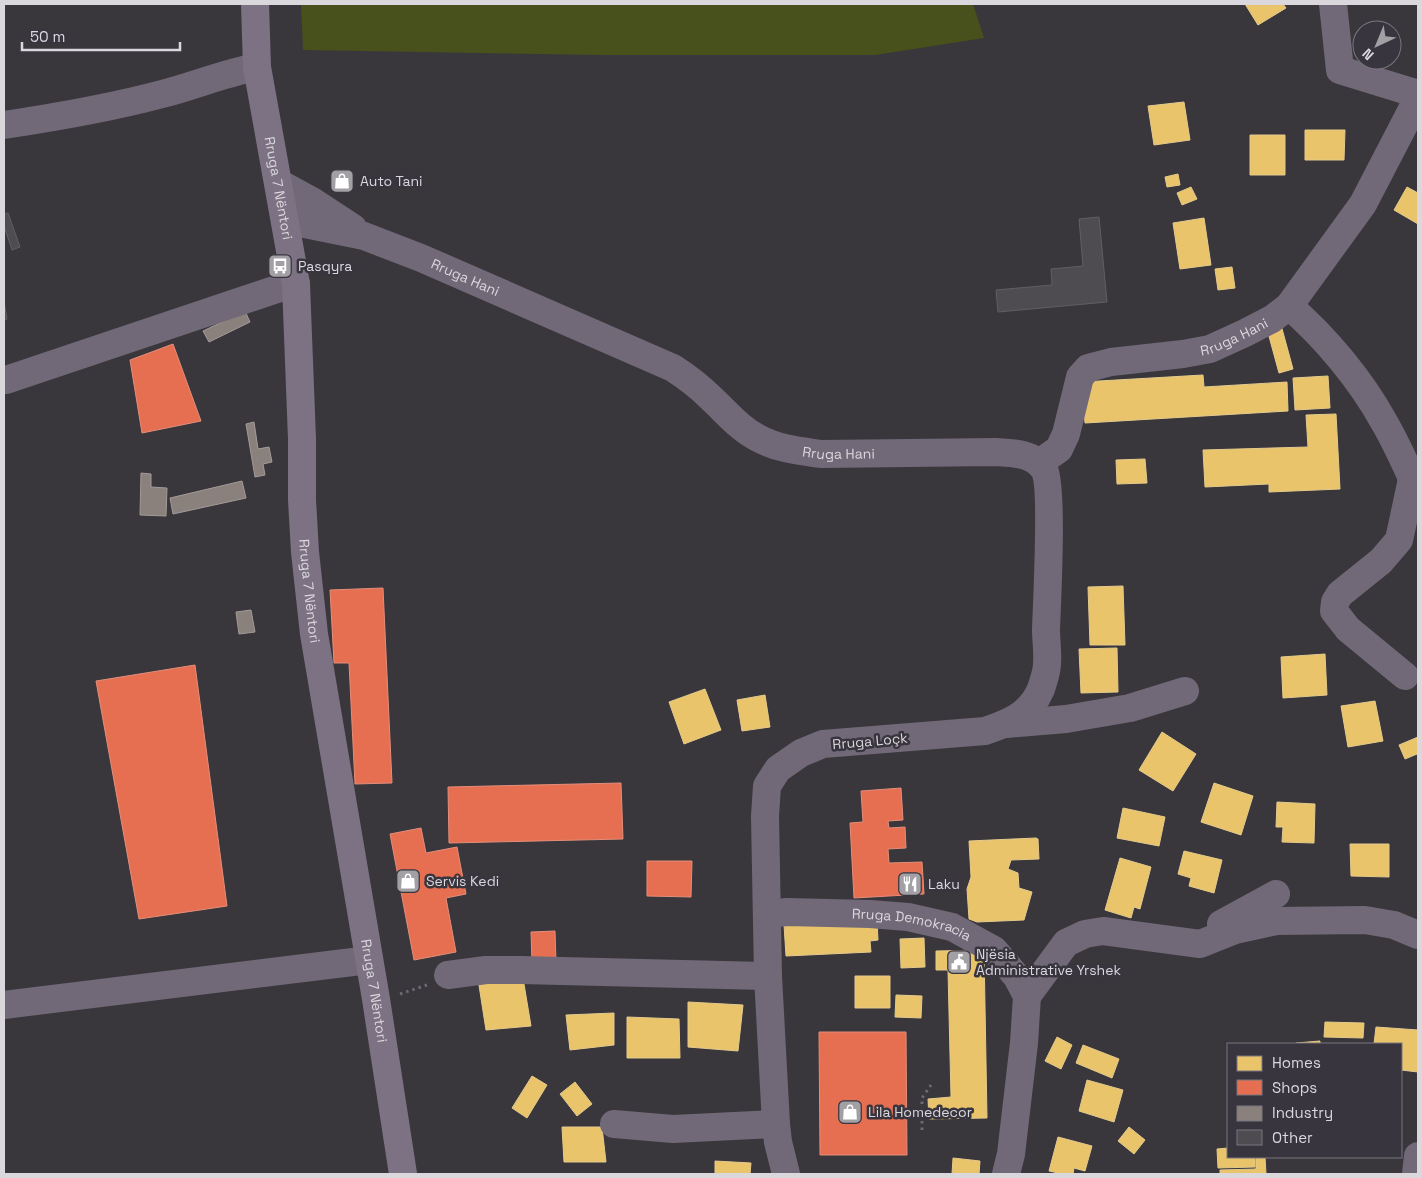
<svg xmlns="http://www.w3.org/2000/svg" width="1422" height="1178" font-family="'Space Grotesk',sans-serif">
  <style>
    .green { fill: #48511c }
    .homes { fill: #e9c46a; stroke: #e4ca8c }
    .shops { fill: #e76f51; stroke: #e38e7b }
    .industry { fill: #8a817c; stroke: #a29b99 }
    .building { fill: #4e4c50; stroke: #615f63 }
    .lines { fill: none; stroke-linecap: round; stroke-linejoin: round }
    .path { stroke: #6e6872; stroke-width: 3; stroke-dasharray: 2.5 4; stroke-linecap: butt }
    .minor { stroke: #716978; stroke-width: 28 }
    .major { stroke: #7c7284; stroke-width: 28 }
    .labels { text-anchor: middle; stroke-width: 5; stroke-linejoin: round; paint-order: stroke }
    .poi-label { font-size: 14px; fill: #dad7dd; stroke: #39353e; text-anchor: start }
    .street-label { font-size: 14px; fill: #dad7dd; stroke: #39353e }
  </style>
  <rect width="100%" height="100%" fill="#39373c"/>
  <path class="green" d="M301,4H973L984,38L875,55H599L303,50Z"/>
  <path class="homes" d="M1245,4H1283L1286,8L1258,25Z
    M1184,102L1190,140L1154,145L1148,106Z
    M1305,130H1345L1344,160H1305Z
    M1250,135H1285V175H1250Z
    M1178,174L1180,185L1167,187L1165,177Z
    M1191,187L1197,199L1182,205L1177,193Z
    M1407,187L1418,193V224L1394,210Z
    M1204,218L1211,265L1180,269L1173,223Z
    M1232,267L1235,288L1218,290L1215,269Z
    M1281,325L1293,369L1279,373L1267,329Z
    M1203,375L1204,387L1287,382L1288,411L1085,423L1082,382Z
    M1328,376L1330,408L1295,410L1293,378Z
    M1336,414L1340,489L1269,492V484L1205,487L1203,450L1308,447L1306,415Z
    M1145,459L1147,483L1117,484L1116,460Z
    M1123,586L1125,645H1090L1088,587Z
    M1117,648L1118,692L1081,693L1079,649Z
    M1325,654L1327,695L1283,698L1281,657Z
    M705,689L721,730L684,744L669,702Z
    M765,695L770,727L742,731L737,700Z
    M1375,701L1383,741L1348,747L1341,706Z
    M1162,732L1196,754L1173,791L1139,770Z
    M1418,737V757L1417,754L1405,759L1399,745Z
    M1214,783L1253,796L1241,835L1201,822Z
    M1277,802L1315,804L1314,843L1282,842L1283,827H1276Z
    M1123,808L1165,817L1159,846L1117,838Z
    M1036,838L1038,839L1039,859L1011,860L1008,869L1018,873L1019,888L1032,892L1024,920L977,922L969,919L967,889L971,877L969,841Z
    M1350,844H1389V877L1351,876Z
    M1184,851L1222,860L1214,893L1189,886L1191,878L1178,874Z
    M1120,858L1151,867L1140,909L1134,907L1131,918L1105,910Z
    M877,920L878,940L870,941L871,952L786,956L784,925Z
    M924,938L925,967L901,968L900,939Z
    M984,950L987,1118L929,1119L928,1099L951,1097L948,970H936V951Z
    M855,976H890V1008H855Z
    M523,978L531,1026L486,1030L478,979Z
    M896,995L922,996L921,1018L895,1017Z
    M688,1002L743,1005L738,1051L688,1047Z
    M614,1013V1045L570,1050L566,1015Z
    M627,1017L679,1019L680,1058H627Z
    M1325,1022L1364,1023L1363,1038L1324,1037Z
    M1376,1027L1418,1030V1072L1401,1070V1044H1374Z
    M1057,1037L1072,1045L1061,1069L1045,1061Z
    M1320,1041V1044H1296V1043Z
    M1083,1045L1119,1059L1112,1078L1076,1063Z
    M532,1076L547,1085L527,1118L512,1108Z
    M1087,1080L1123,1090L1114,1122L1079,1111Z
    M575,1082L592,1104L577,1116L560,1094Z
    M562,1127H602L606,1162H564Z
    M1129,1127L1145,1140L1134,1154L1118,1141Z
    M1058,1137L1092,1146L1085,1171L1074,1168L1073,1174H1063L1049,1171Z
    M1228,1148V1157H1255V1167L1218,1168L1217,1149Z
    M1256,1157H1265L1266,1174H1220V1170L1256,1169Z
    M953,1158L980,1161L979,1174H952Z
    M715,1161L751,1163L750,1174H715Z"/>
  <path class="shops" d="M173,344L201,421L142,433L130,360Z
    M383,588L392,783L355,784L349,663H334L330,590Z
    M195,665L227,906L139,919L96,681Z
    M621,783L623,839L449,843L448,787Z
    M901,788L903,820L888,821L889,828L905,827L906,848L888,849L889,863L922,862L924,894L854,898L850,823L863,822L861,791Z
    M421,828L426,853L457,847L466,894L446,898L456,952L414,960L390,834Z
    M647,861H692L691,897L647,896Z
    M555,931L556,962L532,963L531,932Z
    M819,1032H906L907,1155H820Z"/>
  <path class="industry" d="M245,311L250,322L209,342L203,331Z
    M254,422L258,449L269,447L272,462L263,464L265,475L255,477L246,424Z
    M141,473L151,474V487L167,488L166,516L140,515Z
    M242,481L246,498L173,514L170,498Z
    M251,610L255,632L239,634L236,612Z"/>
  <path class="building" d="M8,213L20,247L12,250L4,226V214Z
    M1099,217L1107,302L998,312L996,290L1052,285L1051,269L1083,266L1079,219Z
    M4,301L7,319L4,320Z"/>
  <g class="lines">
    <path class="path" d="M400,994L427,985
      M922,1130V1098L931,1085"/>
    <g class="minor">
      <path d="M1333,4L1340,70L1418,94"/>
      <path d="M4,125C57,117 110,108 162,94C194,86 224,73 257,67"/>
      <path d="M279,183L312,201L353,228"/>
      <path id="s1" d="M285,220L364,236L421,258L673,368C687,377 700,387 712,399C727,413 740,429 758,438C778,449 800,451 821,454L996,452C1013,453 1033,453 1044,469C1053,484 1047,604 1046,629C1046,641 1048,652 1047,664C1047,672 1043,682 1041,689C1030,715 1009,723 985,731L823,744L801,753L778,769L767,786L765,816L768,976L776,1124L778,1142L786,1174"/>
      <path d="M1289,306C1325,337 1361,380 1384,422C1397,444 1407,468 1418,491"/>
      <path d="M6,380L277,289L296,284"/>
      <path id="s2" d="M1039,463L1059,449L1066,434L1080,377L1088,368L1111,362L1183,354L1210,349L1245,333L1272,319L1289,306L1363,204L1418,98"/>
      <path d="M1405,676L1348,629L1334,611L1335,602L1340,594L1381,561L1399,540L1412,479"/>
      <path d="M1007,724L1066,719L1130,708L1185,691"/>
      <path id="s3" d="M768,914L787,912L870,914L908,917L952,927L994,950L1017,977L1027,996L1024,1043L1011,1154L1006,1174"/>
      <path d="M1221,924L1276,894"/>
      <path d="M448,975L486,970H521L768,976"/>
      <path d="M1027,996L1066,943L1085,934L1103,931L1200,944L1235,930L1276,921L1365,920L1394,925L1418,935"/>
      <path d="M4,1005L369,960"/>
      <path d="M614,1124L673,1129L776,1124"/>
      <path d="M1416,1174L1418,1156"/>
    </g>
    <path class="major" id="s4" d="M255,4L257,67L296,284L302,439V500L305,552L314,634L376,999L403,1174"/>
  </g>
  <defs>
    <g id="shop-square" transform="scale(1.25)"><rect x="-9" y="-9" width="18" height="18" rx="4" fill="#a29fa5" stroke="#39353e"/><path d="M-5-2.5h2.3a2.7 3.5 0 0 1 5.4 0H5L5.5 6h-11ZM-1.5-2.5h3a1.5 2.3 0 0 0-3 0Z" fill="#fff"/></g>
    <g id="bus-square" transform="scale(1.25)"><rect x="-9" y="-9" width="18" height="18" rx="4" fill="#a29fa5" stroke="#39353e"/><path d="M-5-6H5V4H4V6H2V4H-2V6H-4V4H-5ZM-3.5-4V0h7V-4ZM-3.5 1.2v1.5H-2V1.2ZM2 1.2v1.5H3.5V1.2Z" fill="#fff"/></g>
    <g id="restaurant-square" transform="scale(1.25)"><rect x="-9" y="-9" width="18" height="18" rx="4" fill="#a29fa5" stroke="#39353e"/><path d="M-5-6h1v4h1v-4h1v4h1v-4h1v5L-1.5 .5V6h-2V.5L-5-1ZM5-6V6H3V1.5H1.5Q1.5-4 5-6Z" fill="#fff"/></g>
    <g id="civic-square" transform="scale(1.25)"><rect x="-9" y="-9" width="18" height="18" rx="4" fill="#a29fa5" stroke="#39353e"/><path d="M-.6-6.5H3V-4.5H.6V-3L4-1V1h2V6H-6V1h2V-1L-.6-3ZM-1.2 2.5V6h2.4V2.5Z" fill="#fff"/></g>
  </defs>
  <g fill-rule="evenodd">
    <use href="#shop-square" x="342" y="181"/>
    <use href="#bus-square" x="280" y="266"/>
    <use href="#shop-square" x="408" y="881"/>
    <use href="#restaurant-square" x="910" y="884"/>
    <use href="#civic-square" x="959" y="962"/>
    <use href="#shop-square" x="850" y="1112"/>
  </g>
  <g class="labels">
    <g class="poi-label">
      <text x="360" y="186">Auto Tani</text>
      <text x="298" y="271">Pasqyra</text>
      <text x="426" y="886">Servis Kedi</text>
      <text x="928" y="889">Laku</text>
      <text x="976" y="959">Njësia<tspan x="976" dy="16">Administrative Yrshek</tspan></text>
      <text x="868" y="1117">Lila Homedecor</text>
    </g>
    <g class="street-label">
      <text dy="5" stroke="none"><textPath href="#s4" startOffset="186">Rruga 7 Nëntori</textPath></text>
      <text dy="5" stroke="none"><textPath href="#s1" startOffset="190">Rruga Hani</textPath></text>
      <text dy="5" stroke="none"><textPath href="#s2" startOffset="262">Rruga Hani</textPath></text>
      <text dy="5" stroke="none"><textPath href="#s1" startOffset="610">Rruga Hani</textPath></text>
      <text dy="5" stroke="none"><textPath href="#s4" startOffset="591">Rruga 7 Nëntori</textPath></text>
      <text transform="translate(870 741) rotate(-5)" y="5">Rruga Loçk</text>
      <text dy="5" stroke="none"><textPath href="#s3" startOffset="145">Rruga Demokracia</textPath></text>
      <text dy="5" stroke="none"><textPath href="#s4" startOffset="996">Rruga 7 Nëntori</textPath></text>
    </g>
  </g>
  <rect width="1422" height="1178" fill="none" stroke="#dad7dd" stroke-width="10"/>
  <rect x="1227" y="1043" width="175" height="115" fill="#39353e" stroke="#79767e"/>
  <rect x="1237" y="1056" width="25" height="15" fill="#e9c46a" stroke="#79767e"/>
  <text x="1272" y="1068" font-size="15" fill="#dad7dd">Homes</text>
  <rect x="1237" y="1080" width="25" height="15" fill="#e76f51" stroke="#79767e"/>
  <text x="1272" y="1093" font-size="15" fill="#dad7dd">Shops</text>
  <rect x="1237" y="1106" width="25" height="15" fill="#8a817c" stroke="#79767e"/>
  <text x="1272" y="1118" font-size="15" fill="#dad7dd">Industry</text>
  <rect x="1237" y="1130" width="25" height="15" fill="#4e4c50" stroke="#79767e"/>
  <text x="1272" y="1143" font-size="15" fill="#dad7dd">Other</text>
  <g transform="translate(1377 45) rotate(224)"><circle r="24" fill="#39353e" stroke="#79767e"/>
  <path d="M0-4L9 19L0 12L-9 19Z" fill="#a29fa5"/>
  <text y="-8" font-size="14" font-weight="bold" text-anchor="middle" fill="#dad7dd">N</text>
  </g>
  <path d="M22 42v8h158v-8" fill="none" stroke="#dad7dd" stroke-width="2.5"/>
  <text x="30" y="42" font-size="15" fill="#dad7dd" stroke="#39353e" stroke-width="4" paint-order="stroke">50 m</text>
</svg>
